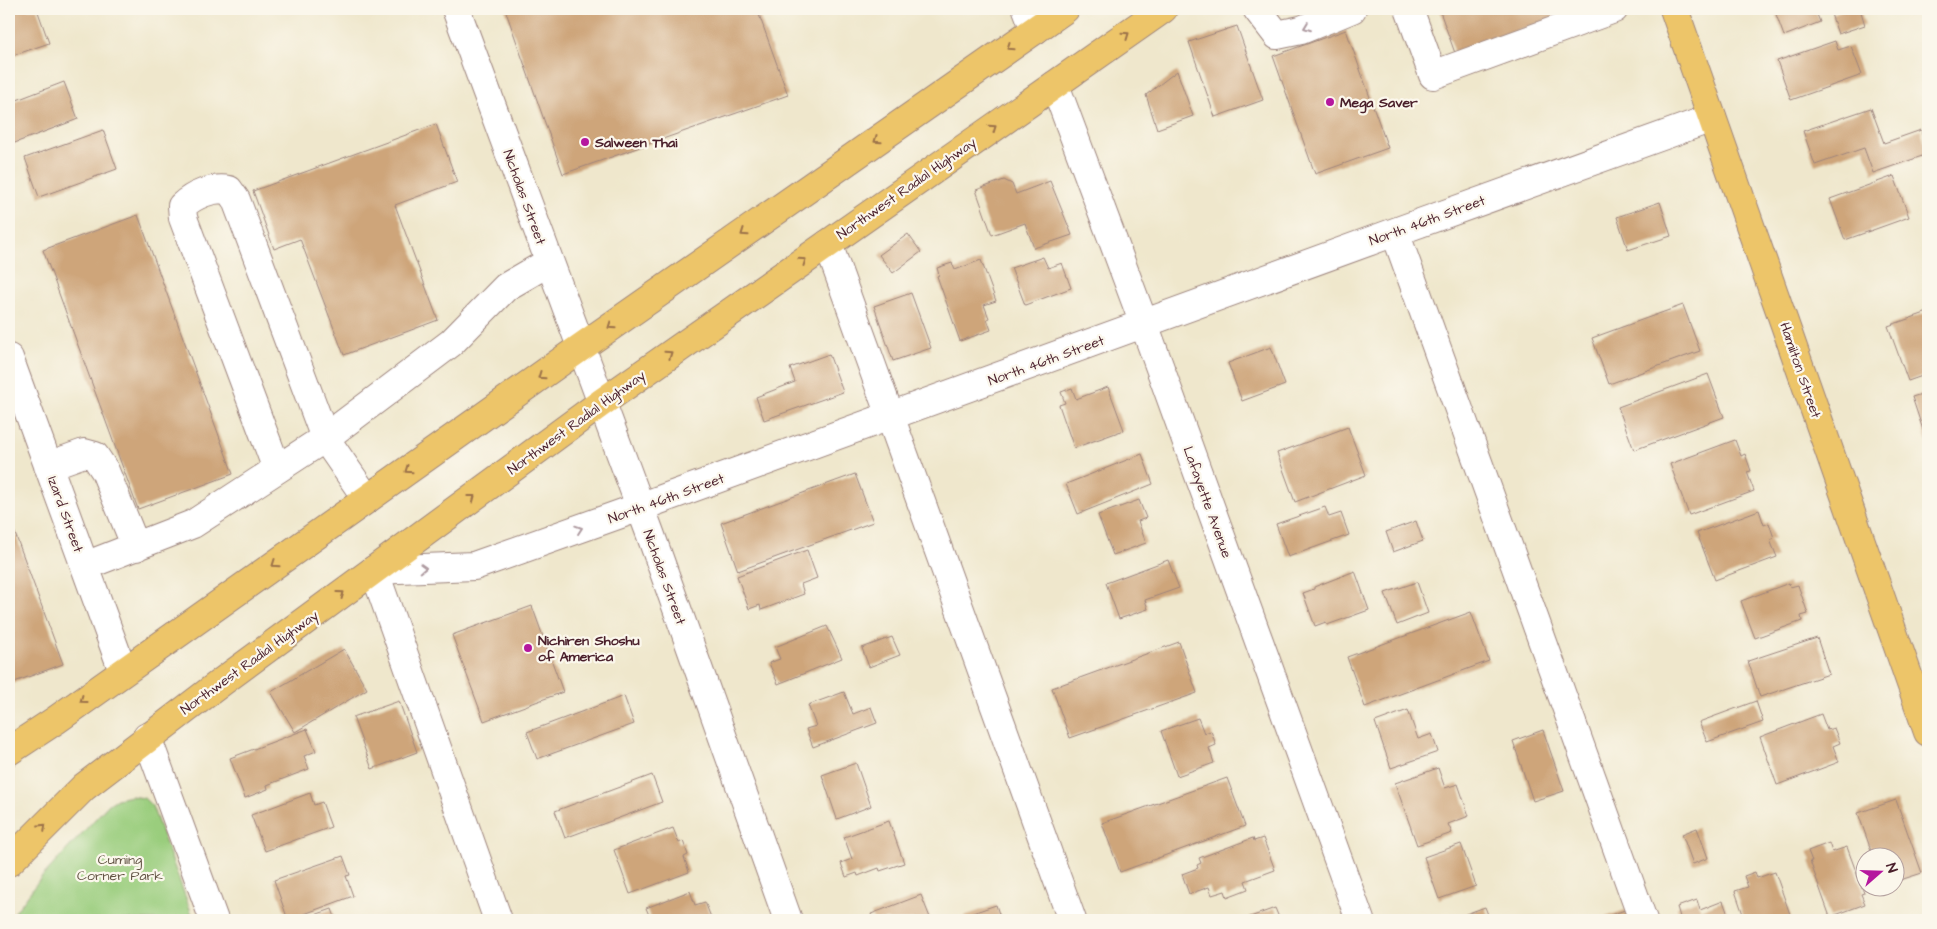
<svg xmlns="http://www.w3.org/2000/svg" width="1937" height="929" font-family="'Architects Daughter',sans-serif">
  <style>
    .green { fill: #9acd7d; stroke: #727654 }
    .building { fill: #cea57a }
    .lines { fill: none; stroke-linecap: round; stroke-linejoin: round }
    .minor-casing { stroke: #9c837c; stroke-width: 30 }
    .major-casing { stroke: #9c837c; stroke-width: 30 }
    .minor { stroke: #fff; stroke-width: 28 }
    .major { stroke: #edc569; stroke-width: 28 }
    .oneway { stroke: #ae9aa0 }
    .oneway2 { stroke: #9c724a }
    .poi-dot { fill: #b5179e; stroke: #fbf7ec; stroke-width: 2 }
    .labels { text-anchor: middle; stroke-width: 4.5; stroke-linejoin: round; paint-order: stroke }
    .poi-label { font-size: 14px; font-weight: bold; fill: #4a1f2b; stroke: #fbf7ec; text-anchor: start }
    .street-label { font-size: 14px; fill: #4a1f2b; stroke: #fbf7ec }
    .park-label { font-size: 14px; fill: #625344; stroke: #fbf7ec }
  </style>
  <rect width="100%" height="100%" fill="#fbf7ec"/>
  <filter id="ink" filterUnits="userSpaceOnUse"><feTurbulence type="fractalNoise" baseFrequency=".02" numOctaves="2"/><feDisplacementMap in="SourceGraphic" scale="10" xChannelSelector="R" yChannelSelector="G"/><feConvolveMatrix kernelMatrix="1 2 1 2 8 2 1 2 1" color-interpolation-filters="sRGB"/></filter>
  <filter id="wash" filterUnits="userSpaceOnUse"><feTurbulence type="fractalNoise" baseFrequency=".0096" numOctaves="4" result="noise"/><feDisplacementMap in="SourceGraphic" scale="20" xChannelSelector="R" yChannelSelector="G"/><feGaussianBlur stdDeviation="1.12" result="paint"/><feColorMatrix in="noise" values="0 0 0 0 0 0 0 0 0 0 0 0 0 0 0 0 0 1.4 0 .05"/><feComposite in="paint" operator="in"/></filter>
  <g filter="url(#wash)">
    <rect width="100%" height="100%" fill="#efe7cc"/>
    <path class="green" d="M131,796L144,798L152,806L194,920H9L40,879L109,804L117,799Z"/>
    <g id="blocks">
      <path class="building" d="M14,9H37L49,43L9,57V11Z
        M505,9H757L788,95L563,174Z
        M1439,9H1568L1569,12L1455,53Z
        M1774,9H1815L1820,22L1784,36Z
        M1846,9H1860L1865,25L1838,34L1831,14Z
        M1237,26L1263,100L1215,117L1189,42Z
        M1346,30L1388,148L1315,174L1273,56Z
        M1835,41L1838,50L1851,46L1862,75L1791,100L1777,61Z
        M1177,71L1193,116L1157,129L1146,95Z
        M64,82L78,119L12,144L9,135V103Z
        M1871,108L1884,143L1921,130L1928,154L1873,173L1864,148L1815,165L1803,131Z
        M436,124L457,182L395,205L438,320L344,355L300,239L274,249L253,191Z
        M103,130L117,169L39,197L25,158Z
        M1894,176L1909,217L1845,240L1830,199Z
        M1004,180L1012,184L1016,194L1050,181L1072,235L1034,248L1025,223L992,235L976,190Z
        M1660,202L1671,236L1628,250L1617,217Z
        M138,215L233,474L138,509L43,250Z
        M908,234L921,252L893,273L879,255Z
        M1043,257L1048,268L1062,263L1071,288L1025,305L1011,268Z
        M981,260L996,301L984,305L989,318L987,319L991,330L960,341L937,276L939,275L937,268L952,263L955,270Z
        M911,293L931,348L893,361L874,306Z
        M1683,305L1700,351L1609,384L1592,338Z
        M1928,312V374L1908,381L1888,326Z
        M1271,347L1285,385L1242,401L1228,363Z
        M829,354L843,392L764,420L756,397L795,382L790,368Z
        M1708,374L1724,417L1634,450L1618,407Z
        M1108,387L1124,430L1074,448L1059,405L1065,403L1061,392L1072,388L1076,399Z
        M1928,392V445L1912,397Z
        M1348,427L1366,475L1295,502L1277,453Z
        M1735,440L1741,456L1745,454L1751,471L1747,472L1754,491L1689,515L1670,464Z
        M1142,454L1153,484L1078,514L1066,484Z
        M855,474L873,522L738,571L721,523Z
        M1139,500L1146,518L1138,521L1146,543L1113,555L1098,515Z
        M1325,507L1329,517L1341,513L1349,535L1288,557L1276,524Z
        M1759,510L1764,525L1769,523L1774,538L1770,540L1777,557L1715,580L1697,533Z
        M9,517L63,664L9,684Z
        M1416,521L1423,541L1393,552L1386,532Z
        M807,550L817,578L801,584L804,594L761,610L760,605L749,609L737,576Z
        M1168,560L1179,588L1145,600L1148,609L1119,619L1106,583Z
        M1355,571L1369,610L1327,625L1326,622L1315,626L1303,593L1314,589V587Z
        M1417,582L1428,613L1397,625L1385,593Z
        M1789,583L1790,587L1798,585L1808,614L1801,616L1802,621L1755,638L1741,601Z
        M532,606L563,692L484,721L452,635Z
        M1471,612L1489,661L1365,707L1347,657Z
        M827,626L842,658L778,684L769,663L780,659L775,647Z
        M892,637L900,655L869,667L862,648Z
        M1817,638L1829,674L1760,697L1748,661Z
        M1179,642L1197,693L1070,738L1052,688Z
        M344,649L367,689L295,732L271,692Z
        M844,692L853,714L871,707L877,723L813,747L806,729L816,726L808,705Z
        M624,696L634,724L537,759L527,732Z
        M399,701L417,752L372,769L353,717Z
        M1756,701L1763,722L1707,742L1699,722Z
        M1408,710L1418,739L1432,734L1438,752L1391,768L1375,722Z
        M1821,714L1827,730L1834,728L1840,743L1833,746L1839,762L1777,785L1760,737Z
        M1198,718L1204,733L1211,731L1216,745L1209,748L1214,763L1177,776L1161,731Z
        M307,729L316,751L304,756L309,769L267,785L268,789L245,798L230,758Z
        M1543,730L1564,791L1533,801L1513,741Z
        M856,763L871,806L837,819L822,775Z
        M1438,768L1445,788L1458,784L1469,816L1448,824L1452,833L1417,845L1395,783Z
        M652,775L662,802L565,838L555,811Z
        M1227,778L1245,826L1120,872L1102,823Z
        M310,793L314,805L322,802L331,827L265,851L251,815Z
        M1896,800L1922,873L1894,882V856H1873L1858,813Z
        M889,821L904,863L880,871L879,868L858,876L857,873L846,877L841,863L852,859L844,837Z
        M673,828L679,843L683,841L688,855L684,857L689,872L630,894L614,850Z
        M1697,828L1708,858L1693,864L1682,834Z
        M1253,838L1254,841L1263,838L1275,870L1245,881L1248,889L1227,897L1225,891L1212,895L1209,887L1189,894L1182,874L1198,868L1197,865L1201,863L1199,858Z
        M1829,843L1832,852L1847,847L1864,893L1861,894L1865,904L1830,917L1810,861H1812L1808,851Z
        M1461,844L1476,886L1439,899L1424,857Z
        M343,856L350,875L346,876L353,896L288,920L274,880Z
        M1755,872L1757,878L1775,872L1791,917L1781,920H1745L1735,891L1748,887L1744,876Z
        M690,891L695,905L705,902L712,920H651L646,908Z
        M921,895L931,920H873L871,914Z
        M1697,900L1700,910L1723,901L1730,920H1676V919L1680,917L1677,907Z
        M996,905L1001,920H965L964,916Z
        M1485,907L1490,920H1450Z
        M1275,908L1280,920H1242Z
        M332,909L336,920H300Z
        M1625,910L1635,920H1602V918Z"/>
    </g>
  </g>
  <g filter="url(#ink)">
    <use href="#blocks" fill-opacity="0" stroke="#9c837c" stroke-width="1"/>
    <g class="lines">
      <g class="minor-casing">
        <path id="minor" d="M456,9L650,533L788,920
          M1027,9L1035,30
          M1257,9L1277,35L1301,30L1352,9
          M1409,9L1433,75L1614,9
          M1055,85L1144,324L1360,920
          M1395,232L1643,920
          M828,244L1072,920
          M9,358L123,671
          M48,466L84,453L95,456L105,471L136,547
          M277,469L183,218L182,206C194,195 212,187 229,190L236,200L325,438L367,499
          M85,566L193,524L325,438L451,343L506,287L549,262
          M147,737L214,920
          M498,920L374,570L474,566L640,507L1395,232L1712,118"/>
      </g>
      <g class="major-casing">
        <path id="major" d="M1674,9L1928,732
          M9,751L56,720L580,348L1065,9
          M9,862L84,787L223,681L601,403L1163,9"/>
      </g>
      <use href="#minor" class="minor"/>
      <use href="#major" class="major"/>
    </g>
    <defs><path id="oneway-chevron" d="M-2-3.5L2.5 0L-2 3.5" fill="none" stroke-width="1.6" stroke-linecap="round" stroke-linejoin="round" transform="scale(1.25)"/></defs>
    <g class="oneway">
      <use href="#oneway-chevron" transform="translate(1307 27) rotate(159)"/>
      <use href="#oneway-chevron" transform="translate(579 529) rotate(-19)"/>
      <use href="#oneway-chevron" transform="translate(423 568) rotate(-2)"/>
    </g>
    <g class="oneway2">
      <use href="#oneway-chevron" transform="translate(1126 35) rotate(-35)"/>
      <use href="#oneway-chevron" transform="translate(1010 47) rotate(145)"/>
      <use href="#oneway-chevron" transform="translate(993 128) rotate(-35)"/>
      <use href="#oneway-chevron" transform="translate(877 140) rotate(145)"/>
      <use href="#oneway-chevron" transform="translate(744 233) rotate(145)"/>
      <use href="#oneway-chevron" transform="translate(803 261) rotate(-35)"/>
      <use href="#oneway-chevron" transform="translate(611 326) rotate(145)"/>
      <use href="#oneway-chevron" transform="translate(669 354) rotate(-35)"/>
      <use href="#oneway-chevron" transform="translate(541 376) rotate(145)"/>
      <use href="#oneway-chevron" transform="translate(408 470) rotate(145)"/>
      <use href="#oneway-chevron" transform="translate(472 498) rotate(-37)"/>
      <use href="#oneway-chevron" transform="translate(275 564) rotate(145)"/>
      <use href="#oneway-chevron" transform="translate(341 594) rotate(-36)"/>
      <use href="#oneway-chevron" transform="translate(83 700) rotate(144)"/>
      <use href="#oneway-chevron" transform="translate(43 827) rotate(-44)"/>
    </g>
  </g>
  <g class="poi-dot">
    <circle cx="1330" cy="102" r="5"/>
    <circle cx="585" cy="142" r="5"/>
    <circle cx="528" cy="648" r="5"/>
  </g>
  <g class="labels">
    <g class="poi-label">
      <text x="1340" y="107">Mega Saver</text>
      <text x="595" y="147">Salween Thai</text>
      <text x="538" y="645">Nichiren Shoshu<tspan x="538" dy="16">of America</tspan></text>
    </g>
    <g class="street-label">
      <text transform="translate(906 188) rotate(-35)" y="5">Northwest Radial Highway</text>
      <text transform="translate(525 197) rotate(70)" y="5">Nicholas Street</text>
      <text transform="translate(1427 220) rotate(-20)" y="5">North 46th Street</text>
      <text transform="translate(1046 360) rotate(-20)" y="5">North 46th Street</text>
      <text transform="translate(1801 370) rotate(71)" y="5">Hamilton Street</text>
      <text transform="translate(576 422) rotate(-36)" y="5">Northwest Radial Highway</text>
      <text transform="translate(666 498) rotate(-20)" y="5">North 46th Street</text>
      <text transform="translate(1208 502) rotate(70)" y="5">Lafayette Avenue</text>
      <text transform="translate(66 514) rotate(70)" y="5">Izard Street</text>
      <text transform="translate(665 577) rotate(70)" y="5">Nicholas Street</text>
      <text transform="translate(249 662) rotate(-36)" y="5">Northwest Radial Highway</text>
    </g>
    <g class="park-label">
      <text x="120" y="864">Cuming<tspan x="120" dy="16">Corner Park</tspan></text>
    </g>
  </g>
  <rect width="1937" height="929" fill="none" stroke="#fbf7ec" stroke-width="30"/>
  <g transform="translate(1880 872) rotate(70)"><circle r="24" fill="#fbf7ec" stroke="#b4a19f"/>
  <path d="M0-4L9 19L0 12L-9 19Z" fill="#b5179e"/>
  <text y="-8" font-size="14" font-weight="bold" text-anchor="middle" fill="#4a1f2b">N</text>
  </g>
</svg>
